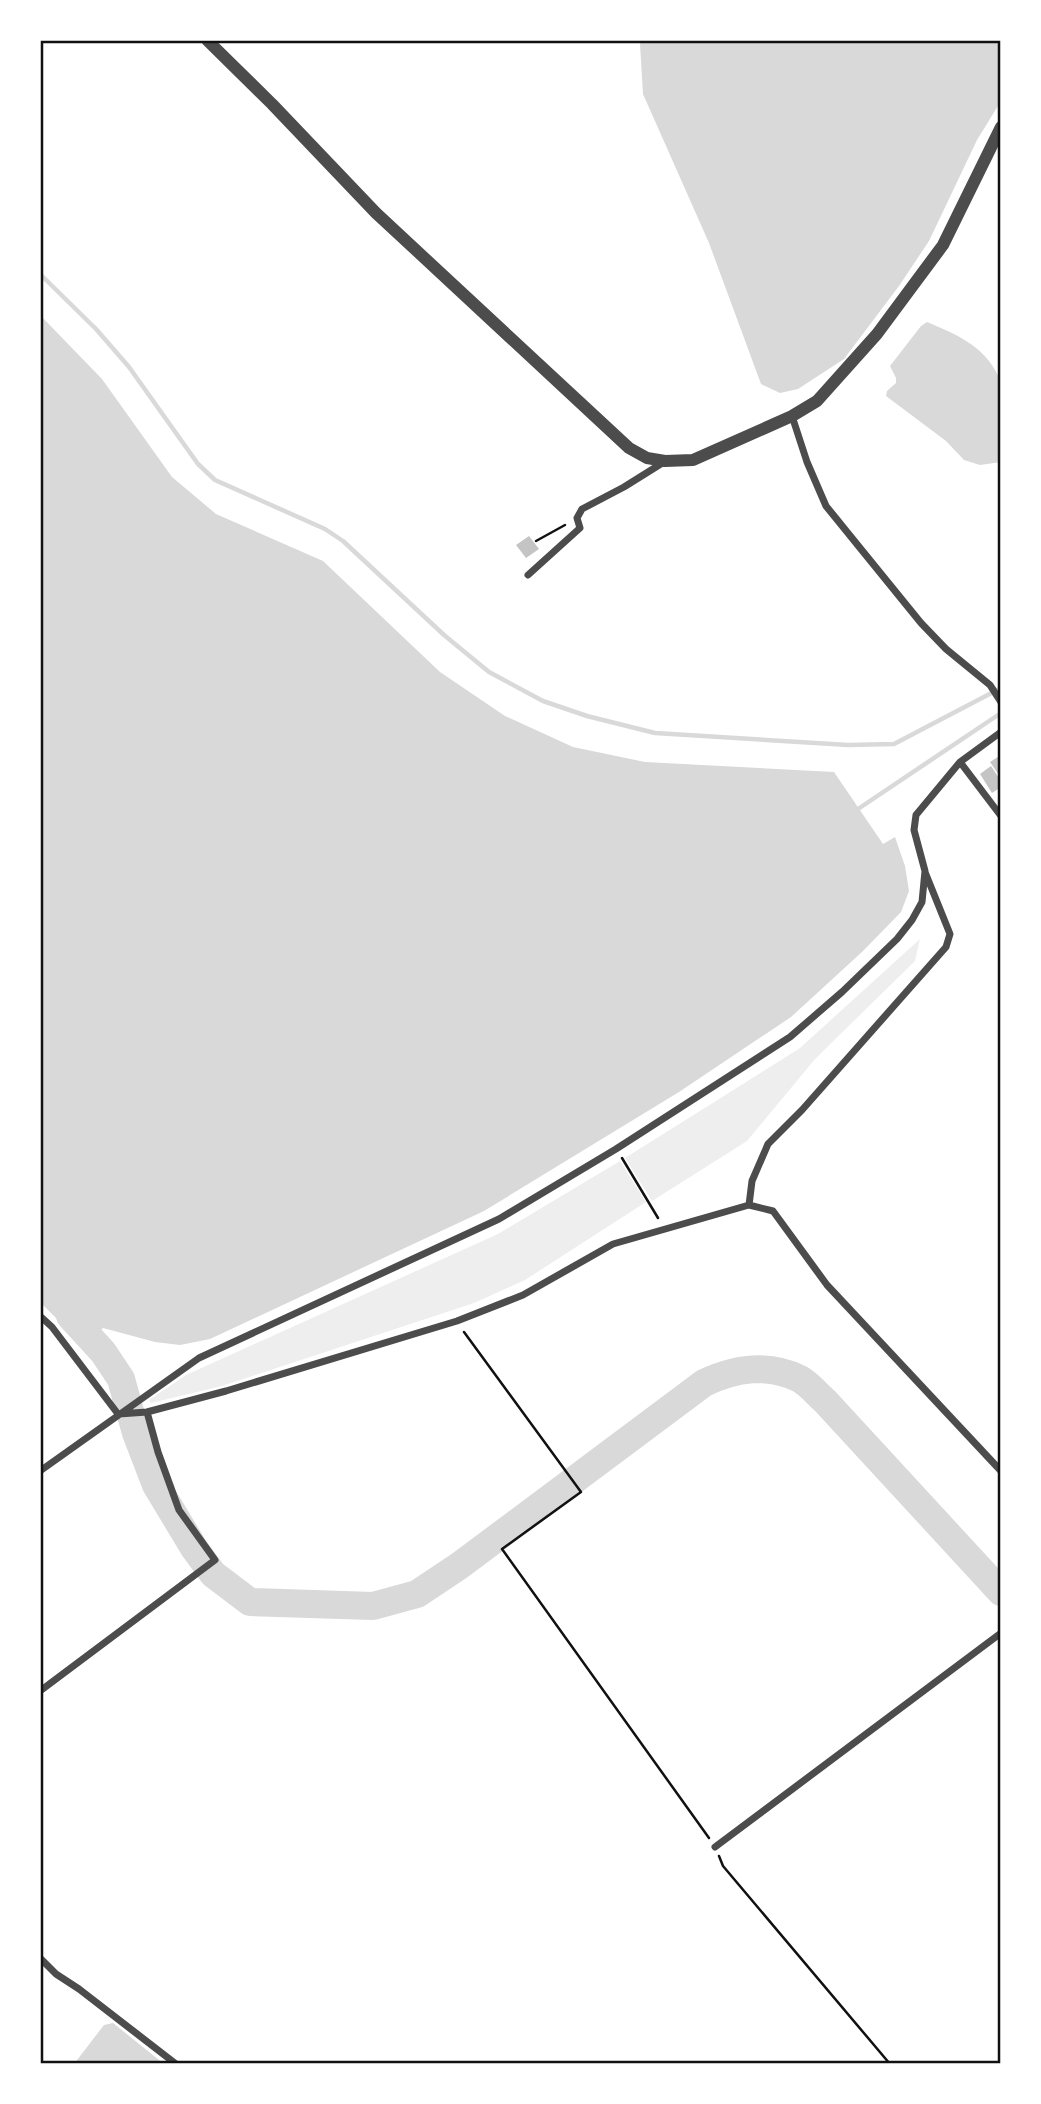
<svg xmlns="http://www.w3.org/2000/svg" width="1041" height="2104" font-family="Karla,sans-serif">
  <style>
    .green { fill: #eee }
    .water { fill: #d9d9d9 }
    .lines { fill: none; stroke-linecap: round; stroke-linejoin: round }
    .stream { stroke: #d9d9d9; stroke-width: 4.5 }
    .river { stroke: #d9d9d9; stroke-width: 28 }
    .building { fill: #c4c4c4 }
    .path { stroke: #111; stroke-width: 2.5 }
    .minor { stroke: #4c4c4c; stroke-width: 7 }
    .tertiary { stroke: #4c4c4c; stroke-width: 12 }
    .neatline { fill: none; stroke: #111; stroke-width: 2.5 }
  </style>
  <rect width="100%" height="100%" fill="#fff"/>
  <path class="green" d="M920,939L915,961L815,1059L747,1141L652,1201L625,1158L800,1048Z
    M620,1161L646,1202L525,1280L474,1303L222,1386L151,1403L149,1400L186,1375L498,1234Z"/>
  <path class="water" d="M643,40H1001V101L977,140L929,241L899,286L844,359L798,389L780,393L761,384L709,243L643,94L640,44Z
    M40,315L102,379L172,477L216,514L323,561L440,672L505,716L573,747L645,762L834,772L883,844L895,837L905,866L909,891L901,912L863,951L791,1017L679,1092L484,1211L210,1339L180,1345L155,1342L103,1328L84,1346L40,1302Z
    M927,322C958,335 989,348 1001,383V462L980,465L964,460L946,441L886,396L887,391L896,383V378L890,366L921,326Z
    M113,2023L164,2064H74L104,2025Z"/>
  <g class="lines">
    <path class="stream" d="M40,274L96,329L129,367L198,464L215,480L325,529L343,541L444,635L489,672L543,701L587,716L655,733L848,745L894,744L1001,688
      M855,811L1001,713"/>
    <path class="river" d="M72,1312L70,1316L103,1352L121,1379L136,1433L156,1485L194,1548L213,1574L250,1602L373,1606L417,1594L459,1566L704,1383C736,1368 768,1363 800,1379C809,1384 817,1394 825,1401L1001,1592"/>
  </g>
  <path class="building" d="M529,536L539,549L526,558L516,545Z
    M1001,755V778L990,762Z
    M991,766L1001,781V787L992,793L980,774Z"/>
  <g class="lines">
    <path class="path" d="M536,541L565,525
      M622,1158L658,1218
      M464,1332L581,1492L502,1549L709,1838
      M719,1856L723,1866L890,2064"/>
    <path class="minor" d="M792,416L807,462L826,506L921,623L946,649L990,685L1001,702
      M528,575L580,528L577,518L582,509L624,487L664,462
      M960,762L1001,816
      M749,1205L752,1181L768,1144L802,1110L946,947L950,934L925,872
      M40,1316L52,1327L118,1414
      M119,1414L147,1412L226,1391L457,1321L523,1295L613,1244L749,1205L773,1211L827,1285L1001,1471
      M40,1471L199,1358L499,1219L616,1149L790,1037L842,992L897,939L912,920L922,902L925,871L914,830L916,815L960,762L1001,732
      M40,1691L215,1560L179,1510L158,1452L147,1412
      M715,1847L1001,1633
      M40,1958L56,1974L79,1989L176,2064"/>
    <path class="tertiary" d="M207,40L272,104L376,213L629,448L647,458L665,461L693,460L792,416L817,401L877,334L943,245L1001,127"/>
  </g>
  <rect width="1041" height="2104" fill="none" stroke="#ffffff" stroke-width="84"/>
  <rect x="42" y="42" width="957" height="2020" class="neatline"/>
</svg>
